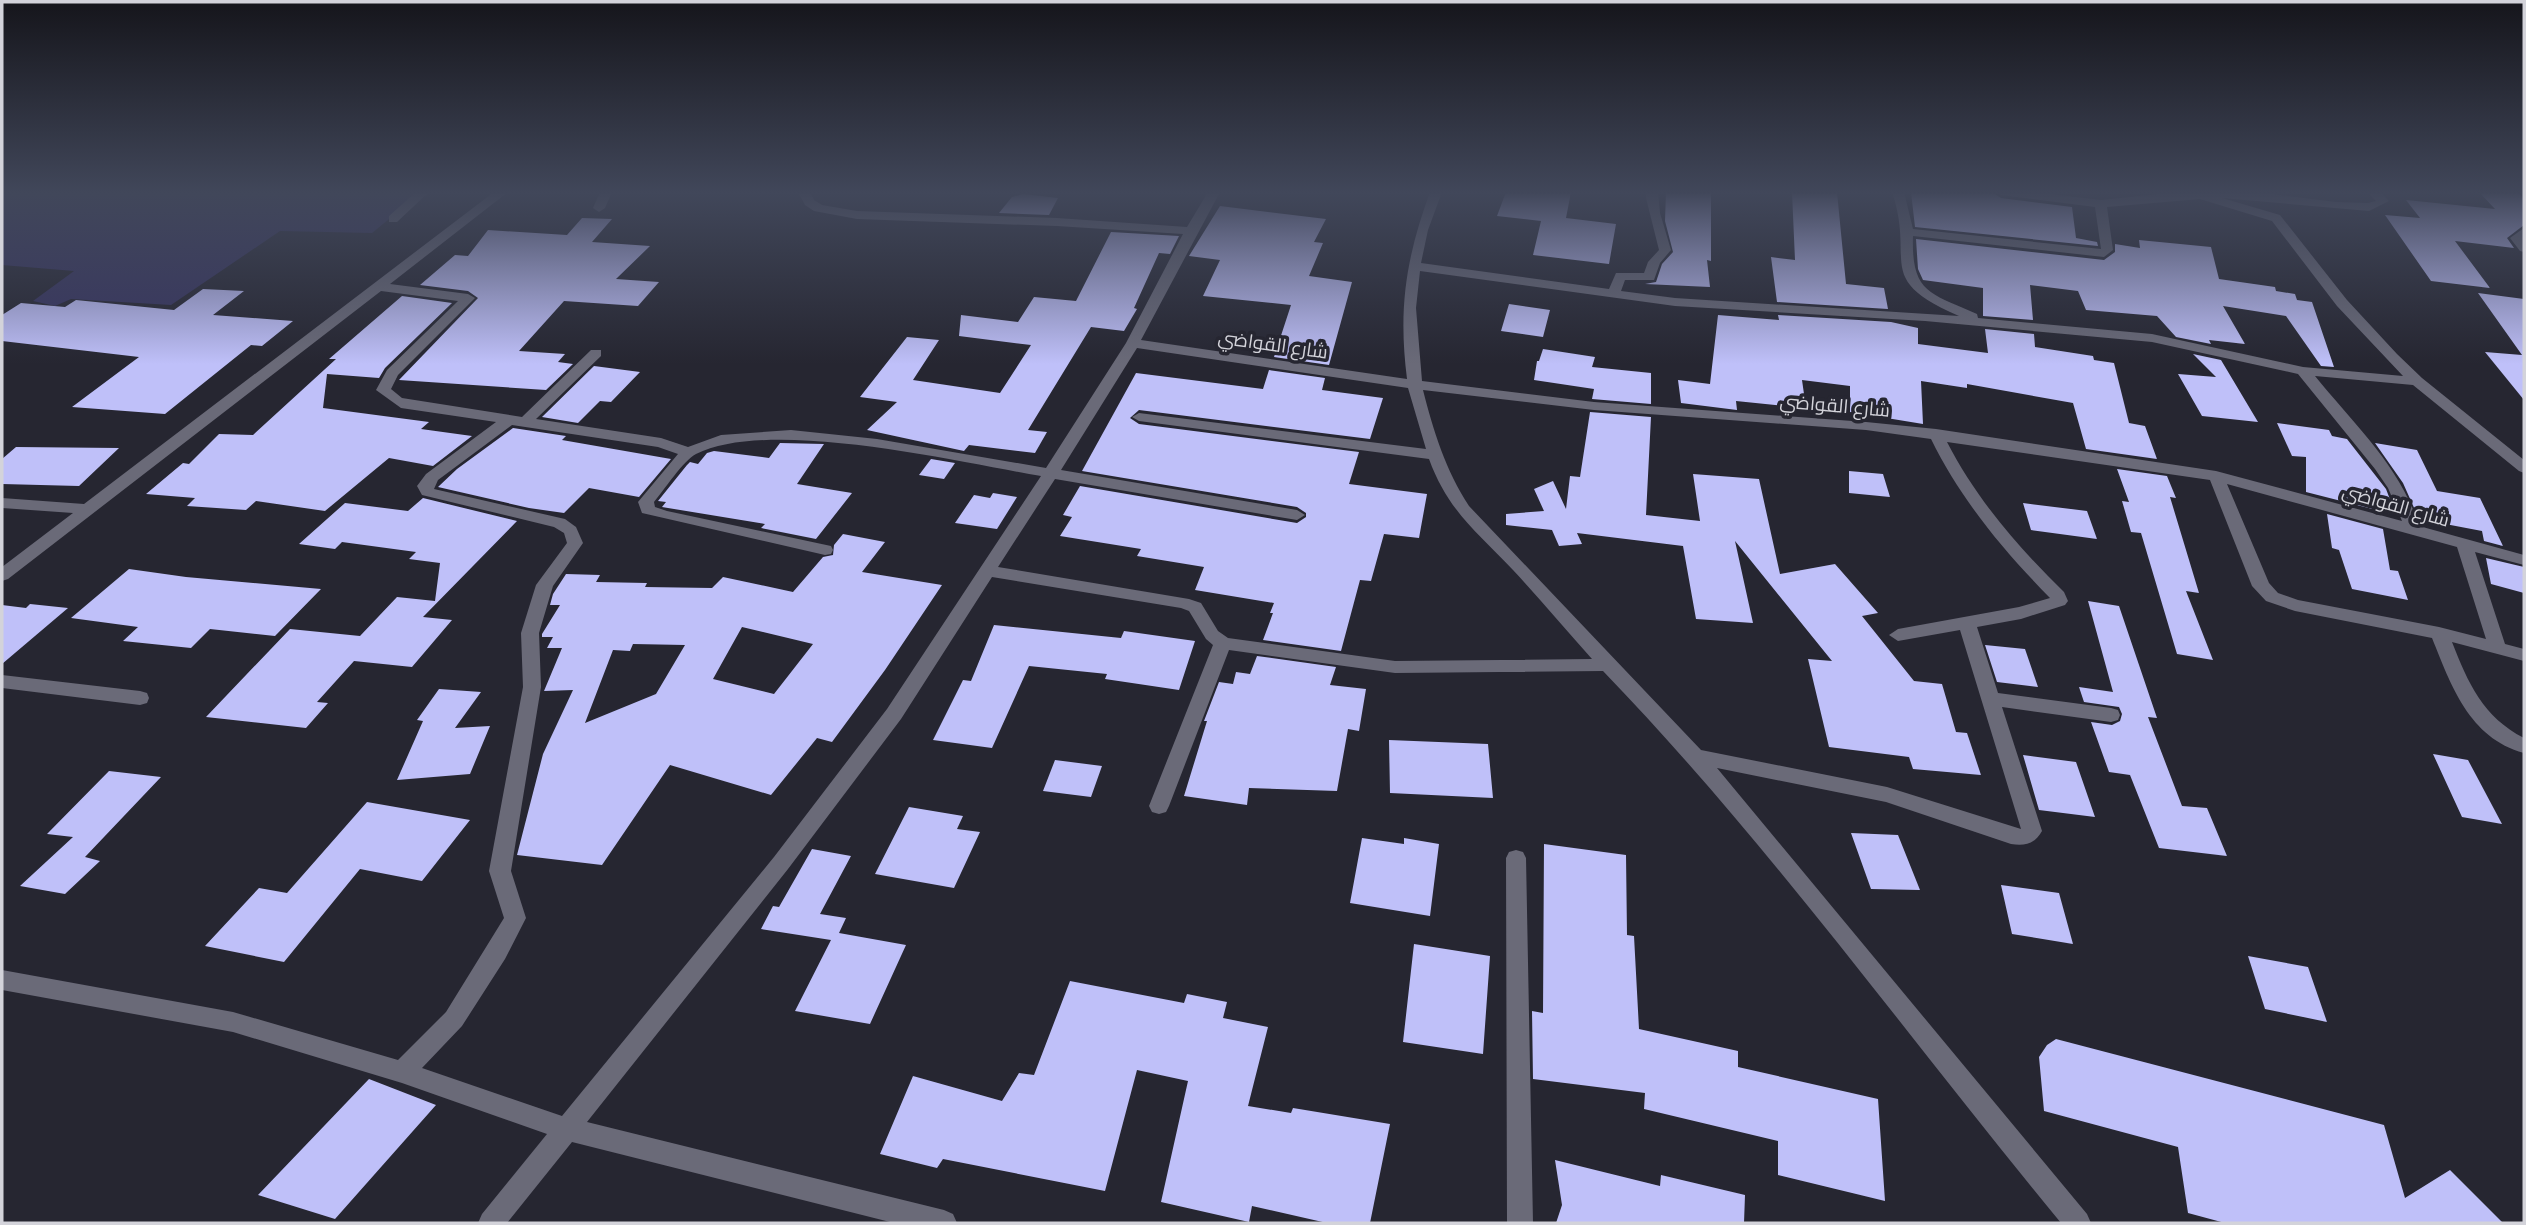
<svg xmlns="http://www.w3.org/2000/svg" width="2526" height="1225" font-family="'Space Grotesk',Cairo,sans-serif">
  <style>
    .green { fill: #373460 }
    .building { fill: #bfc0f9; fill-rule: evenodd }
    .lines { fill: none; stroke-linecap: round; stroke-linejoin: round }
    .minor { fill: #6a6a78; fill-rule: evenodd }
    .labels { text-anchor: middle; stroke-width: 7; stroke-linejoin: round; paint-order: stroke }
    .street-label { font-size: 19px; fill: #d3d3da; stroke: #262631 }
  </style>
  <rect width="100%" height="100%" fill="#262631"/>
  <path class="green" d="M2,192H422L372,233L280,231L171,305L71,299L55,306L33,301L74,271L2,265Z"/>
  <path class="building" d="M1506,192H1571L1566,218L1616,224L1609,264L1533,255L1541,221L1497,216Z
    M1666,192H1711V261L1707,260L1710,287L1645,284L1656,282L1662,264L1673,252L1665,221Z
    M1792,192H1837L1846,284L1884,288L1888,309L1777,302L1771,257L1795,260Z
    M1911,192H1992L2001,198L2072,207L2076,238L2097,242L2098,246L1915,227Z
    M2479,192H2518L2524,199V225L2507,238L2514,248L2455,241L2490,288L2431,281L2385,215L2420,218L2406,200L2495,209Z
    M1023,194L1058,198L1049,215L999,213L1012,197Z
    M1220,206L1326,219L1314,242L1323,243L1309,276L1352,282L1329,365L1274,357L1291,305L1203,296L1220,260L1189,256Z
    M582,218L612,219L592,242L650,246L616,279L659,282L638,306L564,301L519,351L565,354L558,362L573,364L546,390L399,380L478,298L468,291L420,285L455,255L468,256L488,230L567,235Z
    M1111,232L1179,236L1170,254L1159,253L1134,308L1137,309L1124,331L1091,327L1028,430L1047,432L1035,453L969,445L964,451L867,430L897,402L860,397L907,337L939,340L913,380L1000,393L1031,345L959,336L961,315L1018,322L1034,297L1076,301Z
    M1916,239L2104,260L2115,252V244L2140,248L2139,240L2211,247L2219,279L2275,287L2276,291L2295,294L2297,300L2312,302L2334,367L2321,366L2286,316L2223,306L2245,344L2209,340L2211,344L2176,337L2157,316L2086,310L2078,291L2030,285L2033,320L1983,316V288L1923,280L1918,269Z
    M203,289L244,291L213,315L293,321L262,346L251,345L165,414L72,407L139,357L2,341V315L21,303L65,307L76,300L174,310Z
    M2478,293L2524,299V400L2485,352L2522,355Z
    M402,296L452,303L385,368L379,378L327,374L323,408L429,422L421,429L472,436L433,466L389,458L325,511L256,501L246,510L187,506L195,498L146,494L183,463L189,464L219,434L253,435L336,359H329Z
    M1509,304L1550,310L1543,337L1501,331Z
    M1718,315L1779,320L1778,315L1891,322L1918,328V344L1988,353L1985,329L2034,334L2035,347L2093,356L2094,360L2114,363L2129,423L2145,426L2157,459L2086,449L2073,403L1967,384V388L1921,381L1923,424L1850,412V386L1802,380L1806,408L1736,401L1737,410L1681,403L1678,380L1710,384Z
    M1543,349L1595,357L1592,367L1651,373V404L1592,399L1594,389L1534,380L1537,361H1539Z
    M2193,354L2221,360L2258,422L2202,416L2178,374L2216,377Z
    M594,366L640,372L611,402L600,401L578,423L542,417Z
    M1269,370L1325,378L1322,390L1383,398L1370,439L1139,410L1130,418L1139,424L1359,452L1349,484L1427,494L1419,538L1384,534L1371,581L1360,580L1341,651L1263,640L1273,613H1270L1274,603L1195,590L1204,567L1137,556L1141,549L1060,536L1072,517L1063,515L1080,486L1297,523L1306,517V513L1297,507L1082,471L1136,373L1263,389Z
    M1590,412L1651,417L1646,515L1700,521L1693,474L1759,479L1780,574L1835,564L1878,613L1862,616L1914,681L1942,684L1956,732L1967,733L1981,775L1913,769L1909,757L1829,747L1808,659L1832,661L1735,541L1753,623L1696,619L1683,546L1577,533L1582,544L1559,546L1552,530L1506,525V514L1544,511L1534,489L1553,481L1566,509L1570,476L1580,477Z
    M2277,423L2329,430L2332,436L2347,439L2386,489L2396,515L2306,492V457L2292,456Z
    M513,428L566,436L562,440L671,459L639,497L589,488L564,513L529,508L438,487L457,469Z
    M780,443L824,444L797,484L852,493L816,539L761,528L765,524L668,508L662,507L666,502L658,501L687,465L690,462L698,464L707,453L714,451L769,458Z
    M2375,443L2417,450L2437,491L2480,498L2503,546L2484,541L2482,531L2419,519L2403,483Z
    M16,447L119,448L79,486L2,484V459Z
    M931,459L955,463L944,479L919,475Z
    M2117,469L2167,476L2176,498L2170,497L2199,593L2186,591L2213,660L2177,654L2141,533L2131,532L2122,501L2129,502Z
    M1849,471L1883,474L1890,497L1849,493Z
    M993,493L1017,497L997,529L955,523L974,495L990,498Z
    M423,498L517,521L423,617L452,620L412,667L354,661L317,702L328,703L306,728L206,717L290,629L360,636L397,597L435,601L440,563L409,559L416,552L342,542L335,549L299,544L345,503L408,511Z
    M2023,503L2087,511L2097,539L2031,530Z
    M2327,514L2383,529L2390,570L2398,571L2408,600L2352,589L2339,550L2332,548Z
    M843,534L885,542L862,572L942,585L885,670L832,742L817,738L771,795L670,765L602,865L517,855L543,754L573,690L544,691L562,648H547L553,637H542V634L560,605H550L553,594L566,574L600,575L596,582L647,583L645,587L712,588L723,577L793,592L823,557L833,555L834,545ZM742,627L813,644L774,694L713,679ZM633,644L685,645L656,694L585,723L613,650L630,651Z
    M2486,558L2524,567V593L2491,584Z
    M129,569L186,577L321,589L275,636L210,629L191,648L123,641L138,627L71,618Z
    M2088,601L2119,606L2157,718L2148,717L2182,806L2207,808L2227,856L2159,848L2130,775L2109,772L2091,722L2112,725L2120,721L2122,714L2119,707L2084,702L2079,687L2113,692Z
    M30,604L68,608L2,664V605L26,608Z
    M994,625L1121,638L1124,631L1195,641L1179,690L1105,679L1107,674L1029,666L992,748L933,740L963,680L971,681Z
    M1985,645L2025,649L2038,687L1997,682Z
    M1257,656L1336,667L1330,685L1366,689L1359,731L1348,729L1337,791L1249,788L1247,805L1184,796L1207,721H1204L1219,682L1233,684L1236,672L1250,674Z
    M439,689L481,692L455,728L490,726L470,774L397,780L423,721L417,720Z
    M1389,740L1488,744L1493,798L1390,793Z
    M2433,754L2468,760L2502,824L2462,817Z
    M2023,755L2076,762L2095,817L2039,810Z
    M1055,760L1102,766L1091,797L1043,791Z
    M109,771L161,777L85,857L100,861L65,894L20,886L73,837L47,834Z
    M367,802L470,820L422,881L360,869L284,962L205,946L259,888L287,893Z
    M909,807L963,816L957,829L980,832L954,888L875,874Z
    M1851,833L1898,835L1920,890L1871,889Z
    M1362,838L1404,844V838L1439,844L1430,916L1350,903Z
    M1544,844L1626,855L1627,935L1634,936L1639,1029L1738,1051V1067L1878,1099L1885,1201L1778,1175V1141L1644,1109L1645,1093L1533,1079L1532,1011L1543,1013Z
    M812,849L851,856L820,914L846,918L839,933L906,945L870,1024L795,1011L831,940L761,929L773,906L779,907Z
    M2001,885L2059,893L2073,944L2012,934Z
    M1414,944L1490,956L1483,1054L1403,1042Z
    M2248,956L2308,967L2327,1022L2265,1009Z
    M1070,981L1184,1003L1187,994L1227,1002L1223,1018L1268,1027L1248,1106L1291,1113L1293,1108L1390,1124L1370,1223H1327L1252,1206L1249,1222L1161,1202L1188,1081L1137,1070L1105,1191L943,1159L937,1168L880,1154L913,1076L1002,1101L1019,1073L1034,1075Z
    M2056,1039L2384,1125L2405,1198L2450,1170L2503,1223H2225L2188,1213L2178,1147L2044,1111L2039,1057L2047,1045Z
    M369,1079L436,1105L335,1219L258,1195Z
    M1555,1160L1660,1186L1661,1175L1745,1195L1744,1223H1556L1562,1205Z"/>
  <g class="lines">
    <path class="minor" d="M416,192H429L397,222H389V216Z
      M494,192H508L390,284L468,294L475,298L398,375L391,389L402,398L522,417L591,350H601V356L536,419L661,438L688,447L721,435L791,430L877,439L1046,468L1126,343L1183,234L1057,226L857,219L814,211L805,205L798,192H810L814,200L822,205L857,211L1057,218L1187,227L1208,192H1220L1141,340L1407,379C1398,308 1406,258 1430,192H1442L1428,230L1421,263L1609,289L1616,273H1644L1648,262L1659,250L1646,198V192H1658L1660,213L1671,250L1660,263L1654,280H1625L1621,291L1675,298L1959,316C1872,278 1916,263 1892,192H1904L1913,229L2101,249L2095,207L2001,195L1995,192H2033L2101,200L2179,192H2256L2336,202L2368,203L2376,201L2367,192H2380L2389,201L2369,211L2222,198L2280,215L2347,300L2397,354L2422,378L2524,460V473L2519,471L2413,385L2315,376C2353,423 2401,467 2419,526L2524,555V565L2475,552L2505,644L2524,649V661L2452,642C2468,683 2483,717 2524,738V753C2469,738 2451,685 2432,638L2295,611L2266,601L2252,586L2210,480L1947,442C1977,500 2018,547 2064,592L2068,601L2065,605L2021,619L1977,627L1998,693L2111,708L2118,710L2120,715L2118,720L2111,722L2002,707L2042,831C2035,844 2025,846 2011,844L1886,802L1717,768L2087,1214L2091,1223H2061C1909,1039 1770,844 1603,671L1395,673L1229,650L1169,806L1166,812L1159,814L1152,812L1149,806L1213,645L1206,639L1189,611L1181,608L992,577L901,719L788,869L587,1122L944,1210L953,1214L957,1223H894L572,1142L507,1223H478L482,1214L547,1134L402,1083L233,1032L2,990V970L233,1012L398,1060L446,1012L504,918L489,871L523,687L521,633L536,585L567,543L564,533L554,527L422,495L417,486L426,474L496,422L401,408L376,390L387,370L458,301L381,291L8,579L2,581V567L73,513L2,508V498L84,504ZM2200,199L2272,221L2337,306L2403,376L2303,367L2152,334L1978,318L1977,314C1931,293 1911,294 1913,236L2104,257L2113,250L2107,207ZM1420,271L1675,306L1925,321L2152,342L2298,374L2375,469L2388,488L2402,521L2216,471L1936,429L1866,422L1594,402L1422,381L1416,308ZM1137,348L1408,388L1426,449L1139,413L1132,417L1139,421L1429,459C1448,511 1477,532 1513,570C1540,599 1565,629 1592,659L1395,661L1228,638L1218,631L1201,603L1189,599L998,567L1055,479L1297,520L1305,515L1297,510L1061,470ZM1423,390L1594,410L1866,430L1931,439C1961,500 2003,550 2050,598L2019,607L1898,629L1889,635L1898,641L1960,630L2021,829L1887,787L1701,750L1469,506C1446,471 1433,430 1423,390ZM512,425L658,447L678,454L638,502L642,513L825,555L831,554L833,550L831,546L667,511L655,507L654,502C664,490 683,461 696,454C770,417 958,462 1041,476L887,709L774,857L562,1116L422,1068L462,1026L505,959L526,918L511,871L541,687L539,633L553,586L583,543L576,527L565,519L434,489L438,480ZM2227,484L2457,547L2486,639L2439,627L2298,600L2278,593L2269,583Z
      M600,192H612L605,208L599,212L593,208Z
      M2524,228V252L2520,251L2510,238Z
      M2,675L140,691L147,693L149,698L147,703L140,705L2,688Z
      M1516,850L1523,852L1526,858L1533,1223H1507L1506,858L1509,852Z"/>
  </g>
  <linearGradient id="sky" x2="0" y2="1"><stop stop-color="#15151b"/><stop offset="0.53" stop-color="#41475a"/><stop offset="1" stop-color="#41475a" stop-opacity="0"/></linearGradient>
  <rect width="2526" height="364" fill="url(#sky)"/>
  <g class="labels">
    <g class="street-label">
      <text transform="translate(1273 344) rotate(8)" y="7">شارع القواضي</text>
      <text transform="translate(1835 405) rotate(5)" y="7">شارع القواضي</text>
      <text transform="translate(2396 505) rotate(16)" y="7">شارع القواضي</text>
    </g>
  </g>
  <rect width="2526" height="1225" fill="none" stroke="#d3d3da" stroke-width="7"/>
</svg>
